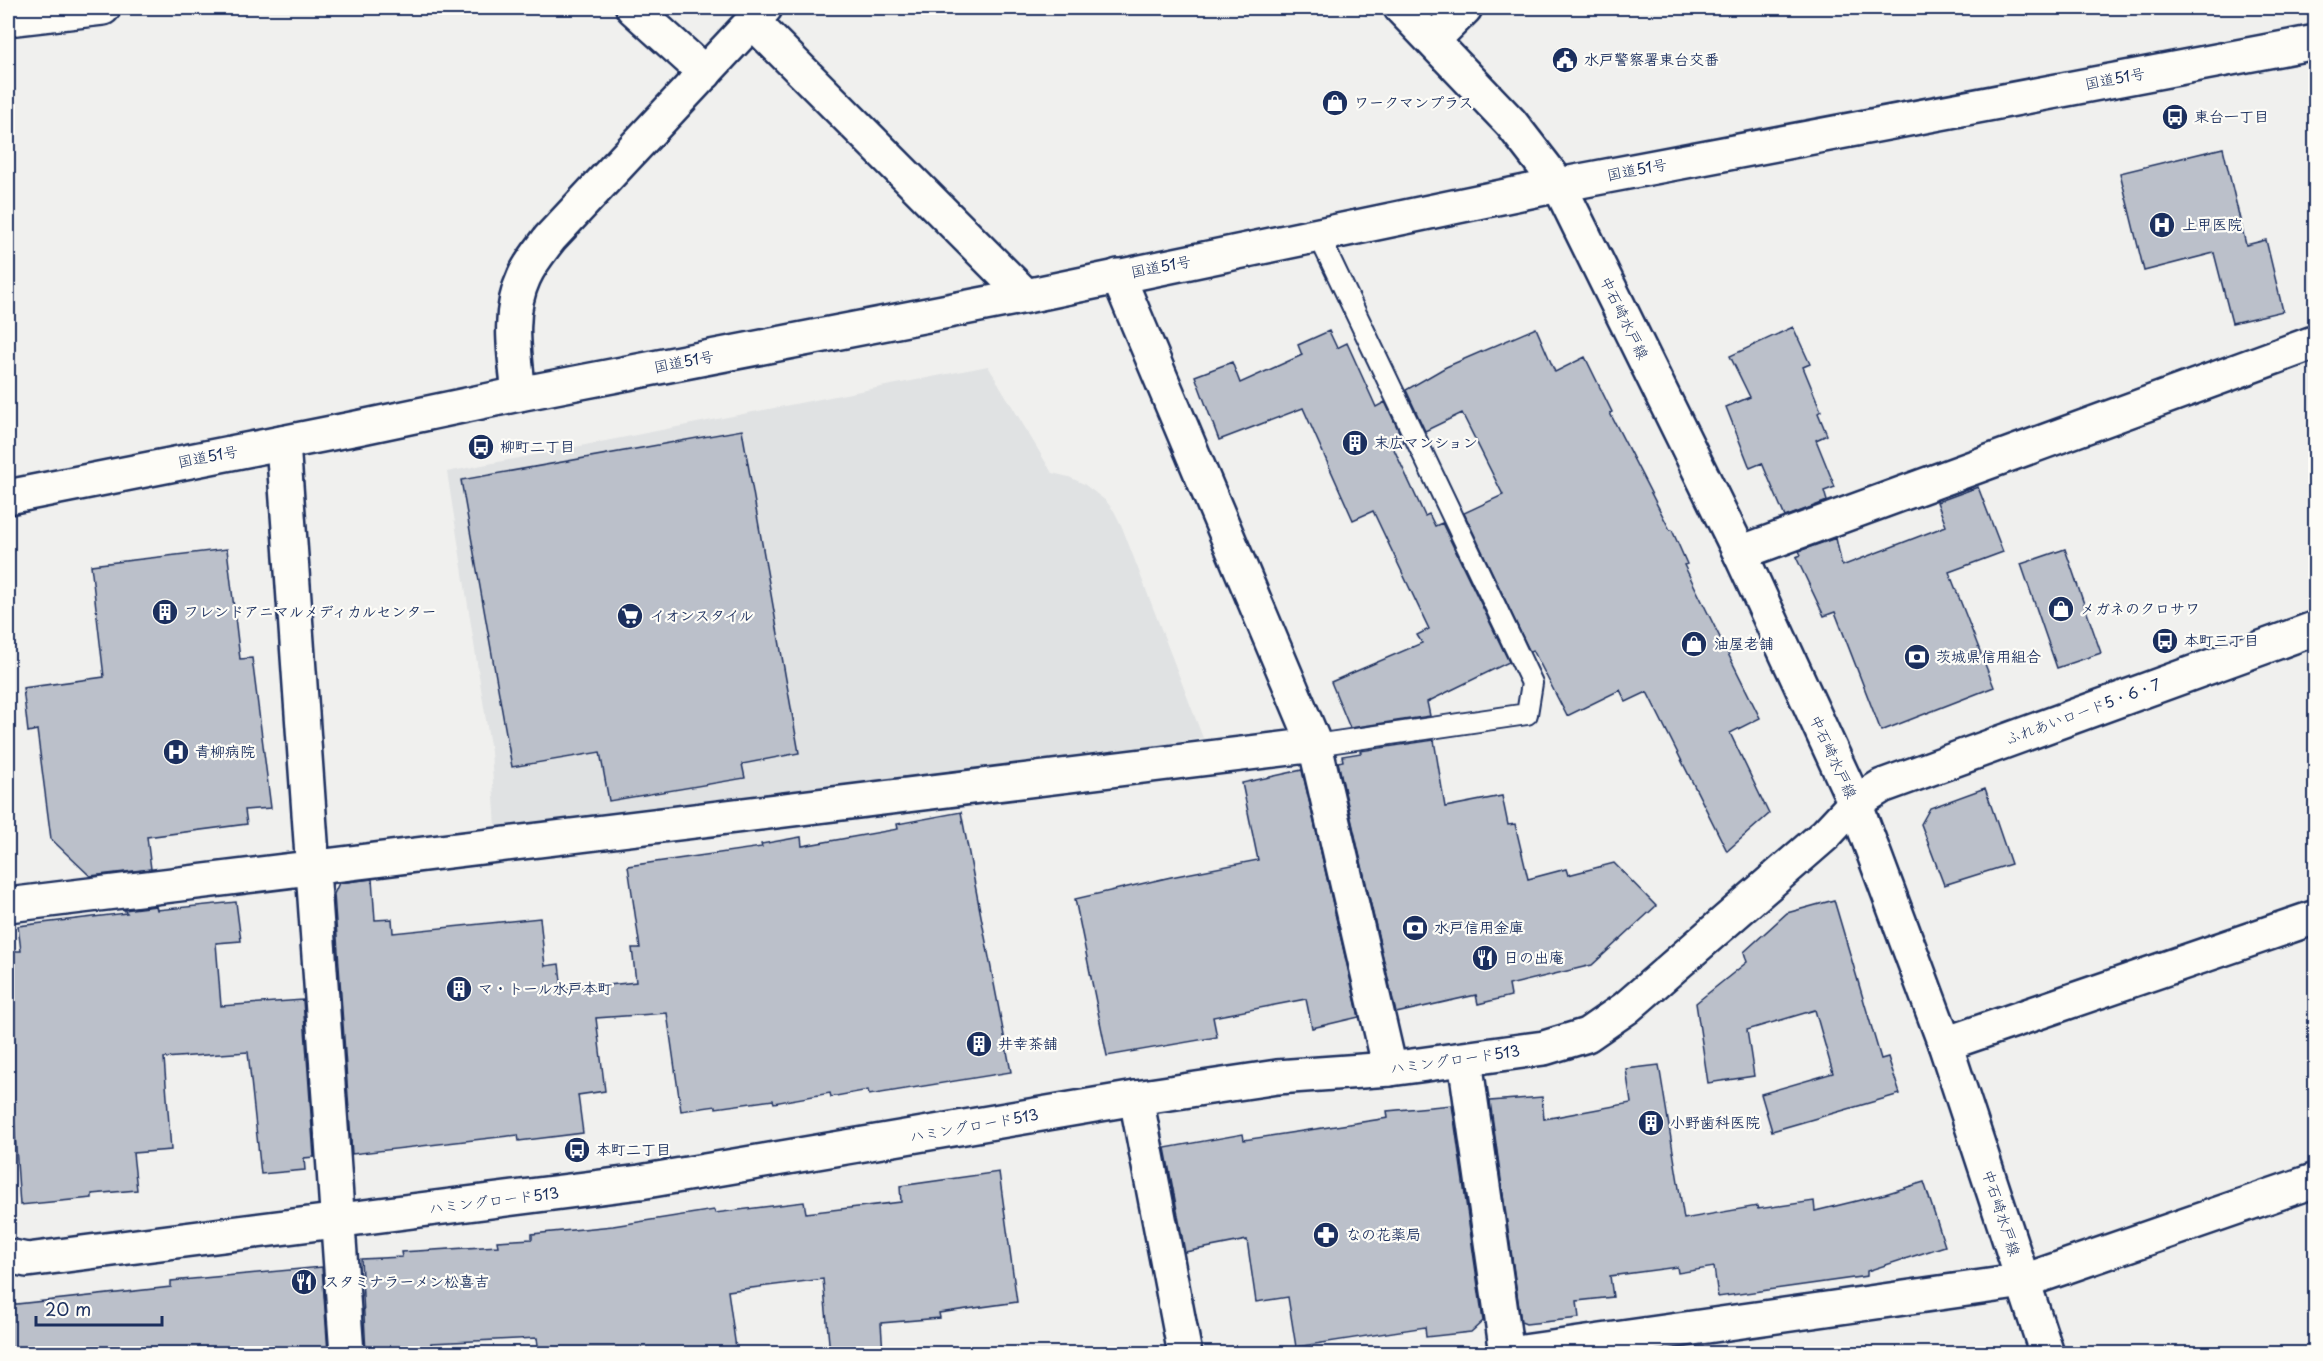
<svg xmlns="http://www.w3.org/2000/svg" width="2323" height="1361" font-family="'Playpen Sans','Klee One',sans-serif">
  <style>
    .built { fill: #e0e2e3 }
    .building { fill: #bbc0ca; stroke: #1b2f5e; stroke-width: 1.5 }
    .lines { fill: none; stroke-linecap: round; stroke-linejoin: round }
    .service-casing { stroke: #1b2f5e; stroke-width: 24 }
    .minor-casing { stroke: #1b2f5e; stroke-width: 38 }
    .tertiary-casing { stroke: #1b2f5e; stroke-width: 38 }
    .secondary-casing { stroke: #1b2f5e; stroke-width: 38 }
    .trunk-casing { stroke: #1b2f5e; stroke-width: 38 }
    .service { stroke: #fdfcf7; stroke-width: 20 }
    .minor { stroke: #fdfcf7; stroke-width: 33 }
    .tertiary { stroke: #fdfcf7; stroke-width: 33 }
    .secondary { stroke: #fdfcf7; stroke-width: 33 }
    .trunk { stroke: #fdfcf7; stroke-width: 33 }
    .labels { text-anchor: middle; stroke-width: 4.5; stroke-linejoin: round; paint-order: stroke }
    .poi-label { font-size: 15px; font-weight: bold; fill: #1b2f5e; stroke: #fdfcf7; text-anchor: start }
    .street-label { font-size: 15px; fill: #1b2f5e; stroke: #fdfcf7 }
  </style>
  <rect width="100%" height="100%" fill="#f0f0ee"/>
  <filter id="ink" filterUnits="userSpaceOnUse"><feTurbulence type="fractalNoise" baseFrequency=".0167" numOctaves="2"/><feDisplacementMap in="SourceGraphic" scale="12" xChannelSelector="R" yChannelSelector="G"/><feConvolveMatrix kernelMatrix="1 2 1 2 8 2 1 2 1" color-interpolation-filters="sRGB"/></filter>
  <g filter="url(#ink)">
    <path class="built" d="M988,366L1052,473L1069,477L1084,484L1106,501L1114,511L1122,527L1203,738L890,787L610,821L496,828L491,752L447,472Z"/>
    <path class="building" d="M2223,148L2246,245L2266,240L2283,311L2232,323L2214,253L2144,271L2120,173Z
      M1793,327L1810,364L1803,367L1821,411L1818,413L1827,435L1816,440L1835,487L1824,491L1827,501L1785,517L1762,463L1750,468L1726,407L1750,397L1730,356Z
      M1536,328L1555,372L1585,357L1612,412L1610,413L1670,530H1672L1687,564L1684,565L1760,718L1730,733L1769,814L1727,851L1647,692L1626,702L1620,690L1567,716L1533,650L1530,652L1464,513L1503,495L1462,413L1425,431L1406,390L1446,367Z
      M1329,331L1337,348L1347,343L1376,407L1385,402L1404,442L1393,447L1425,516L1429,514L1435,526L1442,523L1509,662L1427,702L1430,716L1350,728L1331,682L1422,643L1417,635L1429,629L1373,511L1353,520L1303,408L1219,440L1195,376L1232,362L1240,383L1302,355L1298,345Z
      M742,430L799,753L742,764L745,778L609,801L600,752L512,767L461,480Z
      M1978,487L2003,552L1949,572L1994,687L1881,731L1835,612L1824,616L1796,557L1801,555L1799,551L1836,538L1842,566L1946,526L1937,502Z
      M227,549L240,659L252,658L271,808L245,810L247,824L147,837L151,869L90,876L51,839L37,730L28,732L23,688L104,677L91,565Z
      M2065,549L2101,653L2057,668L2021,564Z
      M1434,740L1445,807L1502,796L1508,825L1515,824L1528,879L1566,869L1568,875L1614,863L1656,906L1592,965L1509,985L1511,996L1478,1004L1476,995L1396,1013L1338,762L1343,761L1342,756L1361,753L1360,751Z
      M1302,770L1359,1017L1312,1028L1306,999L1213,1017L1217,1037L1107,1056L1075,899L1171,877L1258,860L1242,783Z
      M1985,788L2011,864L1944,885L1921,824L1930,808Z
      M961,812L1011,1072L869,1095L868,1090L831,1097L830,1093L774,1103L773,1100L716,1108V1106L681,1111L667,1013L596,1018L605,1091L578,1095L583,1133L519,1141L518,1135L352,1154L334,894L339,883L372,879L375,920L392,919L393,933L540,918L545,966L559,964L562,990L636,982L632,948H640L628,866L762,847L761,844L801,837L802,846L898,829L897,824Z
      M1834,900L1881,1059L1888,1057L1900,1094L1772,1131L1761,1094L1833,1073L1815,1010L1747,1030L1754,1076L1708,1083L1696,1003L1747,962L1744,952L1787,913Z
      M236,902L241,941L216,943L221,1006L303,1000L314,1157L304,1158L305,1170L261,1174L248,1052L164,1058L171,1150L133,1153L137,1190L92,1194V1198L20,1205L8,1033V951H21L18,926L127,913L124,910L156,906L157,910Z
      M1659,1065L1684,1219L1757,1206L1758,1209L1814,1201L1815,1211L1885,1194L1924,1182L1945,1246L1867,1271V1276L1718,1297L1714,1267L1678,1273L1677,1267L1610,1276L1613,1297L1577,1301L1579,1318L1526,1324L1521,1322L1490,1101L1542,1097L1544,1119L1631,1103L1626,1069Z
      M1452,1105L1483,1321L1471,1332L1426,1337L1425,1327L1296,1347L1288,1297L1256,1302L1247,1240L1185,1252L1165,1148L1243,1134L1244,1140L1388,1118L1387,1111Z
      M999,1172L1017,1302L939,1313L940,1318L881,1323L883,1353H830L823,1279L728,1291L736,1348L697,1353H539L537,1338L431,1343V1353H366L361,1259L402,1257L401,1252L498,1246L497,1241L532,1239V1234L613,1226L714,1210L715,1213L804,1202L806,1213L901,1202L900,1186Z
      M322,1267L328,1353H8V1305L171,1287V1281Z"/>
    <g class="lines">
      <g class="service-casing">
        <path id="service" d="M1315,745L1527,714L1532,683L1319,236"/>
      </g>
      <g class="minor-casing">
        <path id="minor" d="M633,8L705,73
          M8,19L103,8
          M752,21L1026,296
          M1433,40L1465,8
          M1118,276L1315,745L1390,1069
          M283,443L347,1354
          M1740,553L2316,342
          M8,905L1315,745
          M1945,1044L2316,917
          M1465,1060L1507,1354
          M1136,1098L1185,1354
          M1509,1354L2024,1281"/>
      </g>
      <g class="tertiary-casing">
        <path id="tertiary" d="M1401,8L1511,123L1559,185
          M519,394C515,356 507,313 524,277C530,263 541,250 550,238L765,8
          M8,1256L27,1260L640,1182L1136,1098L1277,1077L1390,1069L1544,1048L1587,1035L1626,1008L1826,834L1855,803L1882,786L2316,628
          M2024,1281L2316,1180"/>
      </g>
      <g class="secondary-casing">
        <path id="secondary" d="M1559,185L1740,553L1855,803L1945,1044L2047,1354"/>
      </g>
      <g class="trunk-casing">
        <path id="trunk" d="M8,497L357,428L519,394L1026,296L1559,185L2316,42"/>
      </g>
      <use href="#service" class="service"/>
      <use href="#minor" class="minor"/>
      <use href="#tertiary" class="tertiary"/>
      <use href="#secondary" class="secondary"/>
      <use href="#trunk" class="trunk"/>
    </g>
  </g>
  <defs>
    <g id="civic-disc" transform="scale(1.35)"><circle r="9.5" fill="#1b2f5e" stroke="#fdfcf7"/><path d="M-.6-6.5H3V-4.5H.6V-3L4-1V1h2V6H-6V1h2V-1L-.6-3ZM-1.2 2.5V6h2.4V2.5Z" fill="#fff"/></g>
    <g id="shop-disc" transform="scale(1.35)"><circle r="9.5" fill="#1b2f5e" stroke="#fdfcf7"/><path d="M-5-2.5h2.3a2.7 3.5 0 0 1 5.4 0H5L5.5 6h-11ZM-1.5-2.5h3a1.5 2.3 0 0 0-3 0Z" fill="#fff"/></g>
    <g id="bus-disc" transform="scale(1.35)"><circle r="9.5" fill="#1b2f5e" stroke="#fdfcf7"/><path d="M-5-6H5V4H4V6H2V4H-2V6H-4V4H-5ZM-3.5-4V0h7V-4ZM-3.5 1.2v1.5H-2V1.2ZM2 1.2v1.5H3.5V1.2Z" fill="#fff"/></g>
    <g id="hospital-disc" transform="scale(1.35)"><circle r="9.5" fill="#1b2f5e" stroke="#fdfcf7"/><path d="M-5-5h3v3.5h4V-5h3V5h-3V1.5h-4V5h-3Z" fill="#fff"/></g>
    <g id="building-disc" transform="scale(1.35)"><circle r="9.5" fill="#1b2f5e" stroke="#fdfcf7"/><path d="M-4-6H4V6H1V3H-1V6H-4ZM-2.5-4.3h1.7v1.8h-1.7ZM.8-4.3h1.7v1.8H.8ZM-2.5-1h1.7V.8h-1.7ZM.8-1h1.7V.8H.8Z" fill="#fff"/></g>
    <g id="supermarket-disc" transform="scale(1.35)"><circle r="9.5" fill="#1b2f5e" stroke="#fdfcf7"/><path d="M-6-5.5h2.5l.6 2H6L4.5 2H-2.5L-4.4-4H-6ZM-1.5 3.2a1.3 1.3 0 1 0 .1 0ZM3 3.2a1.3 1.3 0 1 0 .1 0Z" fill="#fff"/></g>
    <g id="bank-disc" transform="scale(1.35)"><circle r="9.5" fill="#1b2f5e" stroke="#fdfcf7"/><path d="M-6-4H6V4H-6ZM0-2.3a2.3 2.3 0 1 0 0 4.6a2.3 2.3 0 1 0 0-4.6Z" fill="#fff"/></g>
    <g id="restaurant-disc" transform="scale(1.35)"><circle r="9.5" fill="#1b2f5e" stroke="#fdfcf7"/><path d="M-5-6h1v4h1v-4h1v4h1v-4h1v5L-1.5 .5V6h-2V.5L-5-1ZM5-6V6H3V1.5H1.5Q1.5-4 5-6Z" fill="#fff"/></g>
    <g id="pharmacy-disc" transform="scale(1.35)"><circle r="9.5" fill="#1b2f5e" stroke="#fdfcf7"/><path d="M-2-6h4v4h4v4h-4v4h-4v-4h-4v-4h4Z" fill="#fff"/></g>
  </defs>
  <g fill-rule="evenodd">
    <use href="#civic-disc" x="1565" y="60"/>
    <use href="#shop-disc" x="1335" y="103"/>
    <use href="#bus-disc" x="2175" y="117"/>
    <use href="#hospital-disc" x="2162" y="225"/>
    <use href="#building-disc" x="1355" y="443"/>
    <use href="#bus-disc" x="481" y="447"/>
    <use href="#shop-disc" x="2061" y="609"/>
    <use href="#building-disc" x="165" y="612"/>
    <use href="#supermarket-disc" x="630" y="616"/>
    <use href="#bus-disc" x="2165" y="641"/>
    <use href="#shop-disc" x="1694" y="644"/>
    <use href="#bank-disc" x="1917" y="657"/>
    <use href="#hospital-disc" x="176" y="752"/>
    <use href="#bank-disc" x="1415" y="928"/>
    <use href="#restaurant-disc" x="1485" y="958"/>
    <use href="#building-disc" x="459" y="989"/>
    <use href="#building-disc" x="979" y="1044"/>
    <use href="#building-disc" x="1651" y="1123"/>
    <use href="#bus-disc" x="577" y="1150"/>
    <use href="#pharmacy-disc" x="1326" y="1235"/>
    <use href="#restaurant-disc" x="304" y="1282"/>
  </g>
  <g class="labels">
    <g class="poi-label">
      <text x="1584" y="65">水戸警察署東台交番</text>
      <text x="1354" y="108">ワークマンプラス</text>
      <text x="2194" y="122">東台一丁目</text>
      <text x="2182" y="230">上甲医院</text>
      <text x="1374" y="448">末広マンション</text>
      <text x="500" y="452">柳町二丁目</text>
      <text x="2080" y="614">メガネのクロサワ</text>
      <text x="184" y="617">フレンドアニマルメディカルセンター</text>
      <text x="650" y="621">イオンスタイル</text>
      <text x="2184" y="646">本町三丁目</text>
      <text x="1714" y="649">油屋老舗</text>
      <text x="1936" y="662">茨城県信用組合</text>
      <text x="195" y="757">青柳病院</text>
      <text x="1434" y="933">水戸信用金庫</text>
      <text x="1504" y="963">日の出庵</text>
      <text x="478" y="994">マ・トール水戸本町</text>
      <text x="998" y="1049">井幸茶舗</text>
      <text x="1670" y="1128">小野歯科医院</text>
      <text x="596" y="1155">本町二丁目</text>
      <text x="1346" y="1240">なの花薬局</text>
      <text x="324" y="1287">スタミナラーメン松喜吉</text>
    </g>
    <g class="street-label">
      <text transform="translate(2115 79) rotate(-11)" y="5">国道51号</text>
      <text transform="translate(1637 170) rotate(-11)" y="5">国道51号</text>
      <text transform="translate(1161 267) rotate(-11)" y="5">国道51号</text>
      <text transform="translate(1624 318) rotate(64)" y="5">中石崎水戸線</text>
      <text transform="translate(684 362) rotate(-11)" y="5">国道51号</text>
      <text transform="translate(208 457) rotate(-11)" y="5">国道51号</text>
      <text transform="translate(2083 712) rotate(-20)" y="5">ふれあいロード5・6・7</text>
      <text transform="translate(1833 757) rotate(65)" y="5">中石崎水戸線</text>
      <text transform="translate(1455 1060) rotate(-8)" y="5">ハミングロード513</text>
      <text transform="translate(974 1126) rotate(-10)" y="5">ハミングロード513</text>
      <text transform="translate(494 1201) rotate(-7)" y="5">ハミングロード513</text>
      <text transform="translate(2001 1213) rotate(72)" y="5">中石崎水戸線</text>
    </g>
  </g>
  <rect width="2323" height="1361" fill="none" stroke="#fdfcf7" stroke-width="30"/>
  <rect x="15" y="15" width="2293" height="1331" fill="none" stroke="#1b2f5e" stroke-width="2" filter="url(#ink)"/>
  <path d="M36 1316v9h126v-9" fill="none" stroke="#1b2f5e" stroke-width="3"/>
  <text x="45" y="1316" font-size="18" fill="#1b2f5e" stroke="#fdfcf7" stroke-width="4.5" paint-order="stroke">20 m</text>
</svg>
